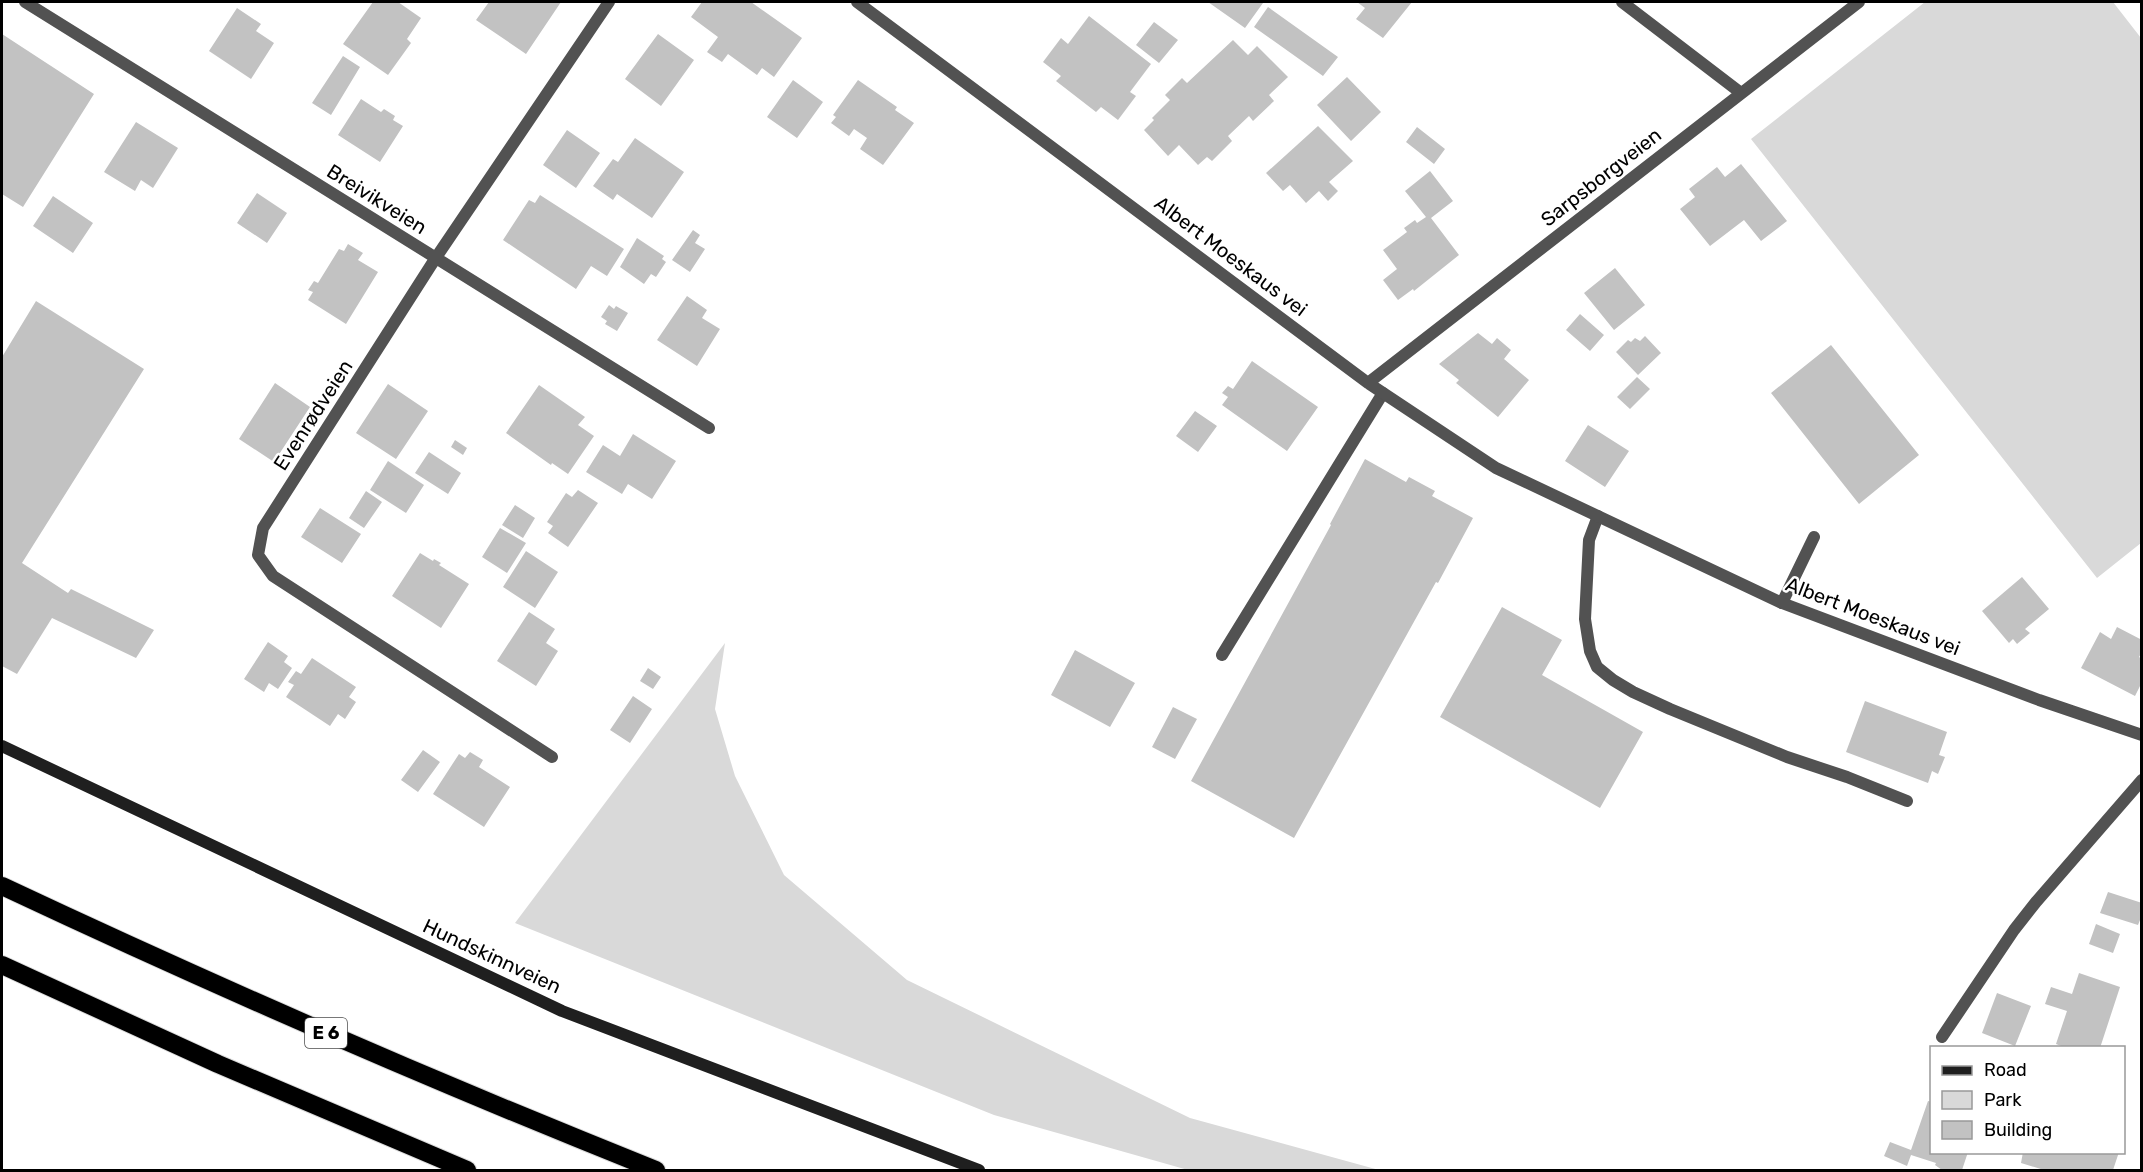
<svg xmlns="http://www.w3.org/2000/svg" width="2143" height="1172" font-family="Rubik,sans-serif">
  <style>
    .green { fill: #d9d9d9 }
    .building { fill: #c2c2c2 }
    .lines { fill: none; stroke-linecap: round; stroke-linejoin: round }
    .highway-casing { stroke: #dbdbdb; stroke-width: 20 }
    .lane { stroke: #525252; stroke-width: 12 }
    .street { stroke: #525252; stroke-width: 12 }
    .secondary { stroke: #1f1f1f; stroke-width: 12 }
    .highway { stroke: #000; stroke-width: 18 }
    .labels { text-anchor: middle; stroke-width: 5; stroke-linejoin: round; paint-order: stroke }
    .shield { fill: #fff; stroke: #4c4c4c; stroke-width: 1.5 }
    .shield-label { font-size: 18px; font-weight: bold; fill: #000 }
    .street-label { font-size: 20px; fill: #000; stroke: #fff }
  </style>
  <rect width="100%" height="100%" fill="#fff"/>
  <path class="green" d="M1925,2H2113L2141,38V543L2097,578L1751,139Z
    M725,643L715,709L735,776L784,875L907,980L1190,1118L1379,1170H1188L994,1115L515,923Z"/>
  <path class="building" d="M373,2H398L421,18L407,39L411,43L388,75L343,44Z
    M489,2H561L526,54L476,20Z
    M702,2H751L802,38L774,77L762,68L757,75L728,54L722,62L707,52L718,37L691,17Z
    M1208,2H1261L1263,3L1245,28Z
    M1357,2H1412L1383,38L1356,19L1365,8Z
    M1268,7L1338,57L1323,76L1254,27Z
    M237,8L261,24L256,31L274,43L251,79L209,51Z
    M1089,16L1151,64L1130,92L1136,96L1118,120L1101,107L1096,112L1056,81L1061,76L1043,62L1061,38L1068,44Z
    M1154,22L1178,40L1159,63L1136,45Z
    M2,34L94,94L23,207L2,194Z
    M658,34L694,60L661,106L625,79Z
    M1233,40L1248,55L1257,46L1288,77L1269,95L1274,101L1253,121L1249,116L1228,136L1232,141L1212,161L1207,157L1198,165L1179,145L1168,156L1144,130L1154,120L1152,118L1170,100L1165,95L1182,78L1187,83Z
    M343,56L360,67L331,115L312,103Z
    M1347,77L1381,112L1351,141L1317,105Z
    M793,80L823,102L797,138L767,117Z
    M858,80L897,107L895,110L914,123L883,165L860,149L867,138L854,129L849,136L831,123L836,117L833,115Z
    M361,99L381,112L384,109L395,116L393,120L403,126L380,162L338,135Z
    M136,122L178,148L153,188L141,180L135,191L104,172Z
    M1318,126L1353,161L1329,182L1338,191L1328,201L1319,191L1306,203L1290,185L1283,191L1266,173Z
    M1417,127L1445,149L1434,164L1406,142Z
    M567,130L600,153L576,188L543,165Z
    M635,138L684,172L652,218L617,194L613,200L593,186L613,159L618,162Z
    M1741,164L1787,221L1761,241L1744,220L1710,246L1680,209L1695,197L1689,189L1717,167L1725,177Z
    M1430,171L1453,201L1431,218L1459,255L1414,291L1413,289L1398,300L1383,280L1397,269L1383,250L1407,232L1404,228L1415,220L1417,223L1426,217L1405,191Z
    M257,193L287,213L267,243L237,223Z
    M540,195L624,249L607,276L591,266L576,289L503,240L529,200L535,203Z
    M53,196L93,223L73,253L33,226Z
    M693,230L700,235L695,243L705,249L690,272L672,260Z
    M637,238L664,256L662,259L666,262L656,277L651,274L644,284L620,267Z
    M348,244L363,253L358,260L378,272L346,324L308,300L313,292L308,290L314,281L318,283L339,249L344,251Z
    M1615,268L1645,305L1614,330L1584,293Z
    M687,296L707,310L702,318L720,329L697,366L657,340Z
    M36,301L144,369L22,563L68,593L71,589L154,630L136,658L52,618L17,674L2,666V357Z
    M609,305L614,309L616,306L628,313L617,331L605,324L607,321L601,317Z
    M1580,314L1604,335L1590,351L1566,330Z
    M1478,333L1492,344L1497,338L1511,350L1504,359L1529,380L1498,417L1456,383L1459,380L1439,364Z
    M1645,336L1661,353L1638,375L1616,352L1628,340L1631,342L1635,338L1640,341Z
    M1831,345L1919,455L1859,504L1771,393Z
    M1252,361L1318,407L1287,451L1222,405L1228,397L1222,393L1228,386L1233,389Z
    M1637,377L1650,389L1630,409L1617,397Z
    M275,383L310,407L274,462L239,439Z
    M388,384L428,411L396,459L356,433Z
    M539,385L585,417L578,425L594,436L568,474L552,463L551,465L506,433Z
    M1195,411L1217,426L1198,452L1176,436Z
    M1588,425L1629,451L1605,487L1565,461Z
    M633,434L676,461L652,499L628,484L622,494L586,472L603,445L620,456Z
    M455,440L467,448L463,455L451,447Z
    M429,452L461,473L448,494L415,473Z
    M1365,459L1406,482L1409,477L1435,491L1432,496L1473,518L1438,583L1436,582L1294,838L1191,781L1331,525L1330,524Z
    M388,461L424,485L406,513L370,490Z
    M578,490L598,503L568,547L548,533L553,526L547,522L566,493L572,497Z
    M366,491L382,502L364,528L349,518Z
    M515,505L535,518L523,538L502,525Z
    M320,508L361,534L342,563L301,537Z
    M500,528L526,543L507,573L482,557Z
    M526,551L558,572L535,608L503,587Z
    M420,553L433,561L434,559L441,563L439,565L469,584L441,628L392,596Z
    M2022,577L2049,609L2025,629L2030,633L2017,644L2013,639L2009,643L1982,611Z
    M1502,607L1562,640L1542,675L1643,732L1600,808L1440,717Z
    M529,612L555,629L546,643L558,651L536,686L497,661Z
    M2117,627L2142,640V652L2139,657L2142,659V682L2135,696L2081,668L2100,632L2111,639Z
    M268,642L288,656L284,662L292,668L278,689L269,683L264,692L244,679Z
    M1075,650L1135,683L1110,727L1051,695Z
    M312,658L356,687L349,697L356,702L345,719L338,714L330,726L286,697L294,685L288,682L296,671L301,674Z
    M648,668L661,677L653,689L640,681Z
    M633,696L652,709L630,743L610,730Z
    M1865,701L1947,732L1939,755L1945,757L1938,774L1932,771L1928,783L1846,752Z
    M1173,707L1197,719L1175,759L1152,747Z
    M423,750L440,762L418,792L401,780Z
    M470,752L483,760L479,767L510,787L484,827L433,794L459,754L465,758Z
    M2108,892L2142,903V915L2138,925L2100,913Z
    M2096,924L2120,934L2113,953L2089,944Z
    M2079,973L2120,987L2100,1048H2066L2056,1044L2067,1011L2045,1004L2051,987L2072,994Z
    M1997,993L2031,1006L2015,1046L1982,1033Z
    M1928,1101L1932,1102V1152H1968L1962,1170L1953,1169L1952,1170H1942L1935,1165L1936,1163L1911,1155L1907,1166L1884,1156L1890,1142L1911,1150Z
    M2023,1152H2119L2113,1170H2044L2021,1163Z"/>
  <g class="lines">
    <g class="highway-casing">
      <path id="highway" d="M2,886C217,987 435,1082 656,1170
        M2,965L218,1064L467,1170"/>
    </g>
    <path class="lane" d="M1598,516L1589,540L1585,619L1590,651L1597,667L1613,680L1633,692L1670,709L1787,757L1847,777L1907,801
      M1782,603L1814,537
      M1222,655L1383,393
      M1942,1037L2014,930L2036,902L2142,780"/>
    <path class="street" d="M25,2L709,428
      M857,2L1368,383L1496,468L1782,603L2039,700L2142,735
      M1622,2L1741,93
      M1368,383L1859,2
      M552,757L273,576L258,555L263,528L435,259L609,2"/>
    <path class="secondary" d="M2,746L562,1011L979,1170"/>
    <use href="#highway" class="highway"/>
  </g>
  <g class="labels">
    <rect class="shield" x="305" y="1018" width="42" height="30" rx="4.5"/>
    <g class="shield-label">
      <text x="326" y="1039">E 6</text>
    </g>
    <g class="street-label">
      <text transform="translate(1601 177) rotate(-38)" y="7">Sarpsborgveien</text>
      <text transform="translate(377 199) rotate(32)" y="7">Breivikveien</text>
      <text transform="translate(1231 256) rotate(37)" y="7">Albert Moeskaus vei</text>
      <text transform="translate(313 415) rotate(-57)" y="7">Evenrødveien</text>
      <text transform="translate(1873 616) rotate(21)" y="7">Albert Moeskaus vei</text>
      <text transform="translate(492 956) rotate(25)" y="7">Hundskinnveien</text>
    </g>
  </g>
  <rect width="2143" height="1172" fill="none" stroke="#000000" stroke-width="6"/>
  <rect x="1930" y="1046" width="195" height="108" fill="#ffffff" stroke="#999999" stroke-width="1.5"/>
  <rect x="1942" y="1066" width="30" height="9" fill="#1f1f1f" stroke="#999999" stroke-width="1.5"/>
  <text x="1984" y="1076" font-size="18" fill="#000000">Road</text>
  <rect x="1942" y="1091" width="30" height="18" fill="#d9d9d9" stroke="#999999" stroke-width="1.5"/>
  <text x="1984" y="1106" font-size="18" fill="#000000">Park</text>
  <rect x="1942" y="1121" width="30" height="18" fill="#c2c2c2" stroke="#999999" stroke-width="1.5"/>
  <text x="1984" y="1136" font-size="18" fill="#000000">Building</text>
</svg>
